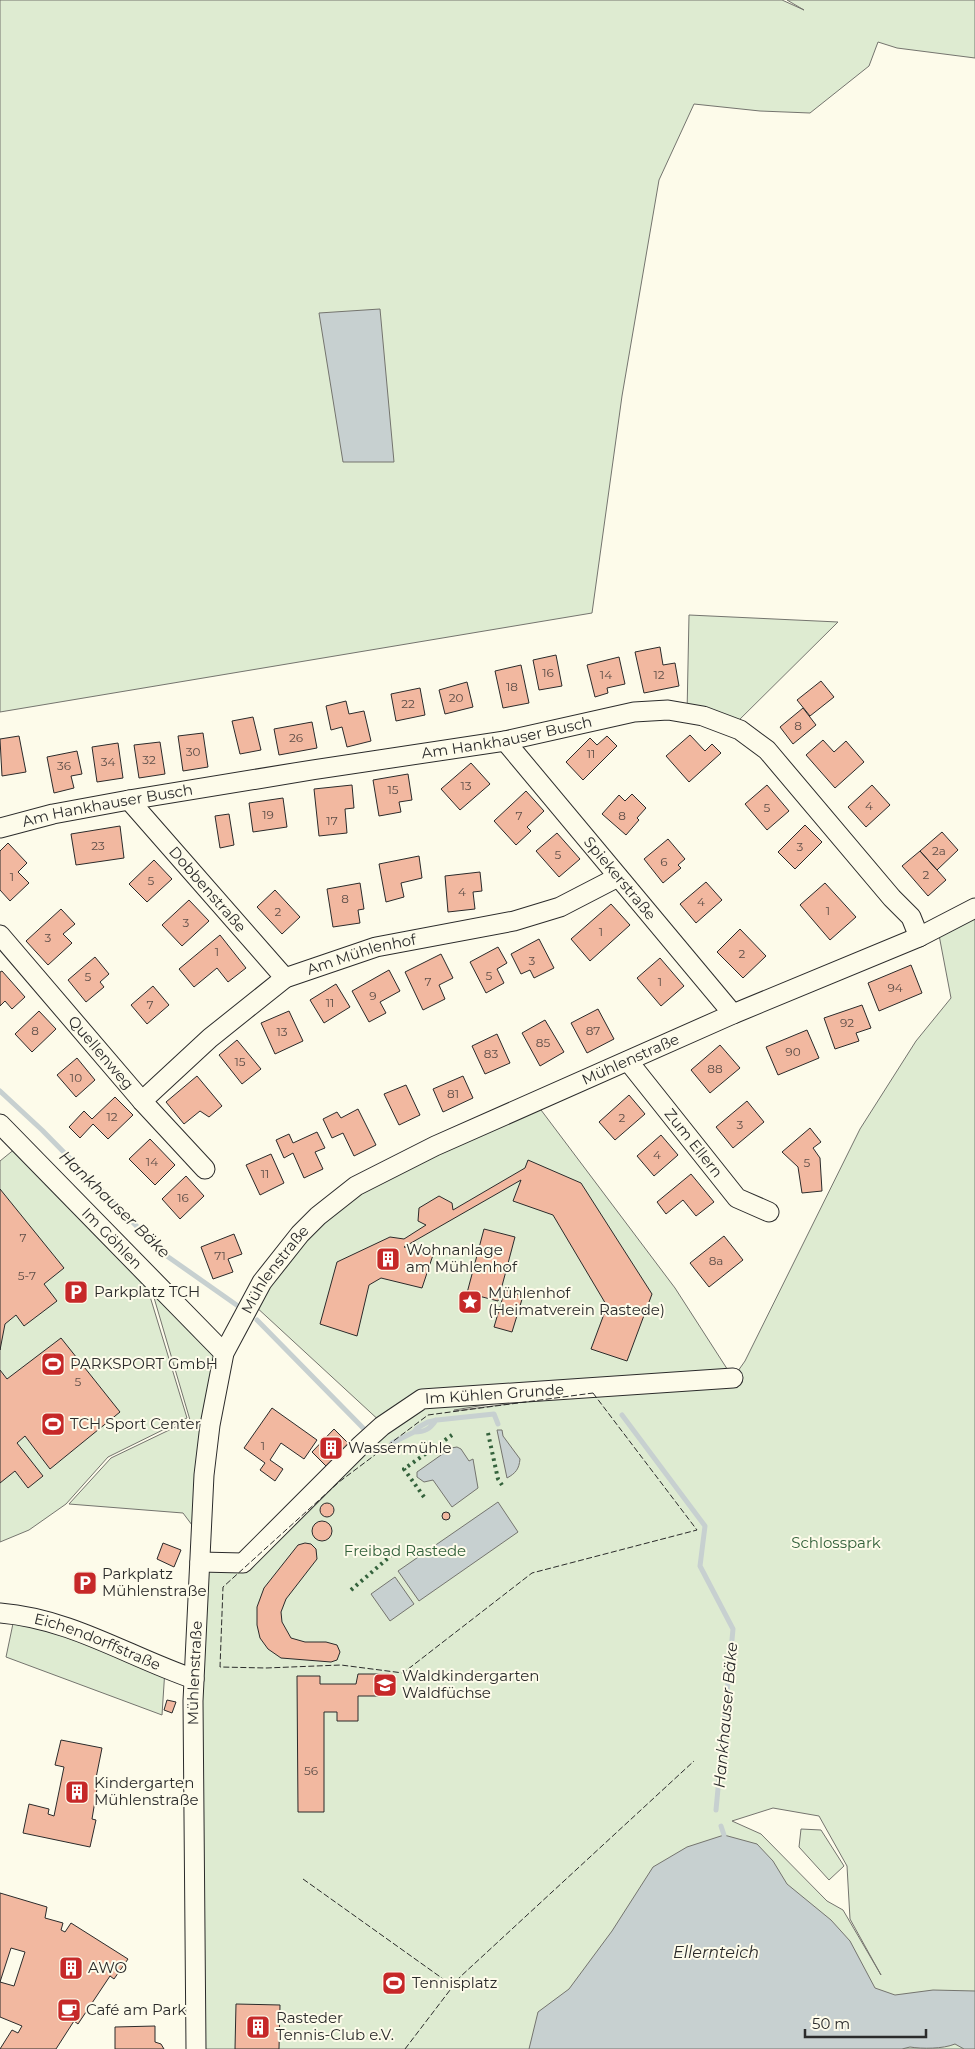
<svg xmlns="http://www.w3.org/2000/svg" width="975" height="2049" font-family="Montserrat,sans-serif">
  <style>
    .green { fill: #deebd1; stroke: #74746e; fill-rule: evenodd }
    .water { fill: #c7d0d0; stroke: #74746e }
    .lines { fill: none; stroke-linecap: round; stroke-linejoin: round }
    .stream { stroke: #c7d0d0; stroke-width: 5 }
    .building { fill: #f2b8a0; stroke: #2b2b2b; fill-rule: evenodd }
    .minor-casing { stroke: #2b2b2b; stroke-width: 21 }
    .minor { stroke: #fdfbea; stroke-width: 19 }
    .hedge { stroke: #34623c; stroke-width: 4; stroke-dasharray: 2.5 4; stroke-linecap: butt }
    .fence { stroke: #2b2b2b; stroke-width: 1; stroke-dasharray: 6 2.5; stroke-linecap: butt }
    .labels { text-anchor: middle; stroke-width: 4; stroke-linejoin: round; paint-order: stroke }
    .number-label { font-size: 12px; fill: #5d4e48 }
    .street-label { font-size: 15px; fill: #2b2b2b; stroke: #fdfbea }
    .poi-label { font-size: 15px; fill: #2b2b2b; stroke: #fdfbea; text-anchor: start }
    .park-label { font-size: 15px; fill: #34623c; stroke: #fdfbea }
    .water-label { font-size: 16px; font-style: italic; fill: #2b2b2b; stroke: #fdfbea }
  </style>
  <rect width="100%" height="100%" fill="#fdfbea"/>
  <path class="green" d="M0,0H782L804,10L787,0H975V58L897,48L878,42L869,66L810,113L760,111L694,104L659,180L622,396L592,613L0,712Z
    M689,615L838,622L732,727L687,714Z
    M975,915V2049H196L202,1565L242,1567L383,1424L254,1305L318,1216L535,1102L675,1288L733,1378L745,1361L860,1129L916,1041L951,998L939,935ZM591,1388L593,1393L454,1411V1410ZM773,1808L819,1816L847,1866L850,1919L881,1975L843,1910L827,1901L761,1834L732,1821Z
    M16,1148L145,1280L187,1418L108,1457L66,1504L29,1530L0,1542V1161Z
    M150,1284L219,1354L198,1533L183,1513L69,1504L111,1458L190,1420Z
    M15,1614L165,1669L162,1715L6,1657Z
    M801,1829L821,1830L844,1866L829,1880L799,1847Z"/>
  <path class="water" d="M380,309L394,462H343L319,313Z
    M497,1430H502L503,1436L520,1459C519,1469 516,1473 507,1478Z
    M457,1447L461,1449L469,1461L473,1459L478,1488L452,1507L433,1480L424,1482L417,1477V1472L451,1448Z
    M498,1502L518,1532L419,1601L398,1571Z
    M395,1577L414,1604L390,1621L371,1594Z
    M724,1835L757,1844L773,1861L787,1884L831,1920L850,1941L875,1988L895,1995L933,1990L975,1991V2049H964L955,2044C943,2049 922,2049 910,2047L902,2049H529L538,2012L569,1989L612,1931L653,1867L687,1847Z"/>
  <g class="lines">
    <path class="stream" d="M0,1091L42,1130L164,1254L238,1306
      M257,1320L367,1432
      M622,1415L705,1526L700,1566L733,1629L716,1810
      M414,1432C425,1432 430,1429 436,1420
      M392,1443L414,1432L417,1428L428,1422L437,1420L494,1414L498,1424
      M721,1826L724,1835"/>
  </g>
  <path class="building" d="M660,647L663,665L675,663L679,686L644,693L635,652Z
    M556,655L562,686L539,690L533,660Z
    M619,657L625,684L607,688L608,693L595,697L587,665Z
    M521,665L529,703L503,708L495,671Z
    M821,681L834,697L810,716L797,700Z
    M467,682L473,707L445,714L439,690Z
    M420,688L425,715L396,721L391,694Z
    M346,701L349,714L364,711L371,741L347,747L342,727L331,730L326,706Z
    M803,708L816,725L793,744L780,727Z
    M253,717L261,750L240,754L232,721Z
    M312,722L317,748L279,755L274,729Z
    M203,733L208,767L183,771L178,736Z
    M690,735L705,751L712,744L721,753L689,782L666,756Z
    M19,736L26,772L2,776L0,739Z
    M607,736L617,746L583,780L566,762L590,738L597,745Z
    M823,740L834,752L846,741L864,762L835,788L806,755Z
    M160,742L165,774L139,778L134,745Z
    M118,743L123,778L97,782L92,747Z
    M77,751L82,774L71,776L74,788L54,793L47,757Z
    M471,763L490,784L460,810L441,789Z
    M408,774L412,800L399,802L401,812L379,816L373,780Z
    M352,785L354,808L345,809L347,833L319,836L314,789Z
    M767,785L789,811L767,830L745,804Z
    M872,785L890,805L866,827L848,807Z
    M526,791L544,811L527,827L531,831L516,845L494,821Z
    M632,794L646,808L637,818L639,820L626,835L602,814L619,795L625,801Z
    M283,798L287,827L253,832L249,803Z
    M229,814L234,845L220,848L215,816Z
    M805,825L822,842L795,869L778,852Z
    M120,826L124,858L76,865L71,834Z
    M942,832L958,850L937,870L920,851Z
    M557,833L580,859L559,877L536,851Z
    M668,839L685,859L678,865L681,868L663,883L644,859Z
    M8,843L27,863L18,872L29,883L10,901L0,890V851Z
    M920,851L946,880L928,896L902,866Z
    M419,856L422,878L401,883L404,897L386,902L379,864Z
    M154,860L172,879L147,902L129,884Z
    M480,872L482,891L473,892L475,909L448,912L445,876Z
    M706,882L722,900L696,923L680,904Z
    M360,883L364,909L358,910L360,923L333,927L327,889Z
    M825,883L856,917L830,940L800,905Z
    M275,890L300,917L282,934L257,907Z
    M189,900L209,921L182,946L162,925Z
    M611,904L630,925L590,961L571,939Z
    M61,909L75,924L63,934L72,943L48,965L26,941Z
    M740,929L766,956L743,978L717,952Z
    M220,935L246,968L228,982L217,968L194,987L179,969Z
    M539,939L554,968L534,978L530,970L521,974L511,954Z
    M498,947L507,963L497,969L504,983L486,993L470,962Z
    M441,954L453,978L439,985L445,999L423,1010L405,972Z
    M95,957L109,974L100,982L104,987L86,1002L68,980Z
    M660,958L684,986L661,1006L637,978Z
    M911,965L922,993L879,1011L868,983Z
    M389,970L400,991L380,1002L386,1013L369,1022L352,991Z
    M2,971L25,997L12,1009L5,1001L0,1006V972Z
    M336,984L350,1007L324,1023L310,1000Z
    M153,986L169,1005L147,1024L131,1005Z
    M862,1005L871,1028L856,1033L859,1041L835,1049L824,1018Z
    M598,1009L614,1039L587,1053L571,1023Z
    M39,1011L56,1029L32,1052L15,1034Z
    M289,1011L303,1041L275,1054L261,1023Z
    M545,1020L564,1052L540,1066L522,1033Z
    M807,1030L819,1058L778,1075L766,1047Z
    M497,1034L510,1063L485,1074L472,1046Z
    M237,1040L261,1069L242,1084L219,1055Z
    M720,1045L740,1068L710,1093L691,1070Z
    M77,1058L95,1080L76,1097L57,1075Z
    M197,1076L222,1106L209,1117L200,1111L184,1124L166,1102Z
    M463,1076L473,1098L443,1112L433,1089Z
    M406,1085L420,1115L399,1125L384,1094Z
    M629,1095L645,1114L615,1140L599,1122Z
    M115,1097L133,1115L108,1139L93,1124L80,1138L69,1127L84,1111L92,1119Z
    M747,1101L764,1122L733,1148L716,1127Z
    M358,1109L376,1145L354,1156L343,1133L332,1138L323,1119L337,1112L341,1118Z
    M810,1128L821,1142L813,1148L820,1158L822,1191L802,1193L798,1167L782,1152Z
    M317,1132L325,1148L315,1152L323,1169L304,1178L293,1153L284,1158L276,1140L289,1134L293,1143Z
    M661,1135L678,1155L654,1176L637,1156Z
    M150,1139L175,1165L155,1185L129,1159Z
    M271,1154L284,1183L260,1195L246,1165Z
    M528,1160L581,1183L652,1294L627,1361L591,1349L607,1306L553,1215L513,1201L521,1180L404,1247L433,1255L422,1288L381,1278L369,1285L357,1336L320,1324L337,1262L390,1237L404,1239L426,1225L418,1221L419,1208L439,1196L452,1203L453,1210L525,1168Z
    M691,1174L714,1202L696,1216L683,1200L666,1214L657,1202Z
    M186,1176L204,1196L180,1219L162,1199Z
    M0,1189L64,1268L44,1284L57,1301L24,1326L16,1315L5,1324L0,1350Z
    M484,1229L515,1237L498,1301L467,1293Z
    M234,1234L242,1254L228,1259L233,1272L213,1279L201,1247Z
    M724,1236L743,1260L709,1287L690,1263Z
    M505,1290L523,1296L512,1332L494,1327Z
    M61,1338L120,1412L50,1469L25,1436L17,1443L43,1476L28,1488L15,1471L0,1483V1370L7,1379Z
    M272,1408L317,1440L304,1459L281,1443L270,1460L283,1469L275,1481L260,1470L265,1463L244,1448Z
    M334,1429L349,1444L327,1467L312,1452Z
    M320 1510a7 7 0 1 1 14 0a7 7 0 1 1-14 0Z
    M442 1516a4 4 0 1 1 8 0a4 4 0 1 1-8 0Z
    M312 1531a10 10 0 1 1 20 0a10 10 0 1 1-20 0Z
    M163,1543L181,1550L174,1567L157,1559Z
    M305,1543L311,1544L316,1549L317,1559L286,1599L281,1612L282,1622L291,1638L305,1642H326L337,1645L340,1652L337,1660L331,1662L281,1658L268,1649L260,1638L257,1625V1607L264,1588L298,1545Z
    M358,1674H389V1696H358V1721H337V1712H324V1812H298L297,1676H320V1684H356Z
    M167,1700L176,1702L172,1713L164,1710Z
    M61,1740L102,1748L95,1783H98L92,1819L96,1820L90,1847L23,1833L29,1804L49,1809L48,1814L54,1816L64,1767L55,1765Z
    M0,1893L47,1907L45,1918L63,1923L61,1930L65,1932L71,1923L128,1959L114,1979L110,1976L78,2024L74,2021L56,2049H0L12,2030L18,2033L22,2026L0,2017ZM11,1948L25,1952L14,1986L0,1982Z
    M236,2004L280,2005L279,2049H235Z
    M155,2026V2042L161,2044L164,2049H115V2027Z"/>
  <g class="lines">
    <g class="minor-casing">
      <g id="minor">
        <path id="s1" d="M505,741L733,1014"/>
        <path id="s2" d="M129,800L285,978"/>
        <path id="s3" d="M0,828L53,814L129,800L312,770L505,741L634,712L668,710L703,716L740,730L767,750L892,898L911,917L919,937"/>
        <path id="s4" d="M0,935L142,1101L205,1169"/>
        <path id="s5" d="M628,1061L737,1198L769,1212"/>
        <path id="s6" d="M142,1101L210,1038L285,978L376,947L514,921L560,907L618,877"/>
        <path id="s7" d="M0,1124L224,1353"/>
        <path id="s8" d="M200,1562L243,1563L361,1445L382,1426L422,1399L733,1378"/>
        <path id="s9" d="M0,1613C72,1619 127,1656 194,1679"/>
        <path id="s10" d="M196,2049L193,1701L204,1475L210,1425L224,1353L262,1282L300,1234L318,1216L356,1186L435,1146L733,1014L919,937L975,908"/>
      </g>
    </g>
    <use href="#minor" class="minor"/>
    <path class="hedge" d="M488,1433L498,1479L502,1485
      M424,1497L404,1469L452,1435
      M351,1590L394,1553"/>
    <path class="fence" d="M593,1393L697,1530L532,1573L403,1673L341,1665L266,1668L220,1667L223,1587L339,1482L428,1415Z
      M303,1879L453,1986
      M405,2049L460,1977L694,1761"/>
  </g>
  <defs>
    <g id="building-square" transform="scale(1.25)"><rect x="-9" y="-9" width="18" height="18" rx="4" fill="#c62828" stroke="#fdfbea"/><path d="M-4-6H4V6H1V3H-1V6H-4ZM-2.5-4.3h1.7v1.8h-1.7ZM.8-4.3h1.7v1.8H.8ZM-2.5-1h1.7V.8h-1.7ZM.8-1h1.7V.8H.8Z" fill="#fff"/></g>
    <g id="parking-square" transform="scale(1.25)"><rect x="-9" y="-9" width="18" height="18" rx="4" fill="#c62828" stroke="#fdfbea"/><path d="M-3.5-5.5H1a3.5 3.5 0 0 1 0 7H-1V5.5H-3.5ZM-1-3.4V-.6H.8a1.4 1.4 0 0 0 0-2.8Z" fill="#fff"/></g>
    <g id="sight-square" transform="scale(1.25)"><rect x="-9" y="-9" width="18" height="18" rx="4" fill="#c62828" stroke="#fdfbea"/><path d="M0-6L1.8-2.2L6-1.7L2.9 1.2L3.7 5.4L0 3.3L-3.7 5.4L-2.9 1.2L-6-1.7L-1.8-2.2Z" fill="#fff"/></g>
    <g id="stadium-square" transform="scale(1.25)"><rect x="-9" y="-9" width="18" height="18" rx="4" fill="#c62828" stroke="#fdfbea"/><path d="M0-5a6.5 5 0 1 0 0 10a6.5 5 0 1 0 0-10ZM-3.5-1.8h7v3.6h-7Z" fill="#fff"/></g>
    <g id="school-square" transform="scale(1.25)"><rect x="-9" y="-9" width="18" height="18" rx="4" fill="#c62828" stroke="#fdfbea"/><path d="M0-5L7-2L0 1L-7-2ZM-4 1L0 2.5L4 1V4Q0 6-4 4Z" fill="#fff"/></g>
    <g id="cafe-square" transform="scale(1.25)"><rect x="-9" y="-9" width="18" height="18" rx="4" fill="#c62828" stroke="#fdfbea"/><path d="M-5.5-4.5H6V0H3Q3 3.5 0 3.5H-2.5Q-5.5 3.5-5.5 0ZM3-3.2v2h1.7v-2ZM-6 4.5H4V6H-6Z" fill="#fff"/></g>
  </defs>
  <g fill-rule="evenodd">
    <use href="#building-square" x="388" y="1259"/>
    <use href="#parking-square" x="76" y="1292"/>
    <use href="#sight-square" x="470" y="1302"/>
    <use href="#stadium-square" x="53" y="1364"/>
    <use href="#stadium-square" x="53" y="1424"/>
    <use href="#building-square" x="331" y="1448"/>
    <use href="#parking-square" x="85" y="1583"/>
    <use href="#school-square" x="385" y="1685"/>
    <use href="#building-square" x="77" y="1792"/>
    <use href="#building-square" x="71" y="1968"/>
    <use href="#stadium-square" x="394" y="1983"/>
    <use href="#cafe-square" x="69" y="2010"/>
    <use href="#building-square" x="258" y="2027"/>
  </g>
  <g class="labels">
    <g class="number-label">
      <text x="548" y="677">16</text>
      <text x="606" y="679">14</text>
      <text x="659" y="679">12</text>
      <text x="512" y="691">18</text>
      <text x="456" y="702">20</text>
      <text x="408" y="708">22</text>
      <text x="798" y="730">8</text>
      <text x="296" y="742">26</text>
      <text x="193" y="756">30</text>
      <text x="591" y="758">11</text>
      <text x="149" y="764">32</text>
      <text x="108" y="766">34</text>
      <text x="64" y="770">36</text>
      <text x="466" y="790">13</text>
      <text x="393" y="794">15</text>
      <text x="869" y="810">4</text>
      <text x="767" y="812">5</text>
      <text x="268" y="819">19</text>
      <text x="519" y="820">7</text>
      <text x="622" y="820">8</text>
      <text x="332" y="825">17</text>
      <text x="98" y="850">23</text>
      <text x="800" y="851">3</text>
      <text x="939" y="855">2a</text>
      <text x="558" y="859">5</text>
      <text x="664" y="866">6</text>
      <text x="926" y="879">2</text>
      <text x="12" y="881">1</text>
      <text x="151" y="885">5</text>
      <text x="462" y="896">4</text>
      <text x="345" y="903">8</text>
      <text x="701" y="906">4</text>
      <text x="828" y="915">1</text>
      <text x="278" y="916">2</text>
      <text x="186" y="927">3</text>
      <text x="601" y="936">1</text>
      <text x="48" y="942">3</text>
      <text x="217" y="956">1</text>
      <text x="742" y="958">2</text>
      <text x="532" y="965">3</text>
      <text x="489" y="980">5</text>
      <text x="88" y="981">5</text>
      <text x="428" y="986">7</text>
      <text x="660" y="986">1</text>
      <text x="895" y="992">94</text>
      <text x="373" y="1000">9</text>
      <text x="330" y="1007">11</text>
      <text x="150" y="1009">7</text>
      <text x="847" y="1027">92</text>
      <text x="35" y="1035">8</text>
      <text x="593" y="1035">87</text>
      <text x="282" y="1036">13</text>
      <text x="543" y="1047">85</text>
      <text x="793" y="1056">90</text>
      <text x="491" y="1058">83</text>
      <text x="240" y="1066">15</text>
      <text x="715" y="1073">88</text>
      <text x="76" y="1082">10</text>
      <text x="453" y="1098">81</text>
      <text x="112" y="1121">12</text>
      <text x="622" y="1122">2</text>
      <text x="740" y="1129">3</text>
      <text x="657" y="1159">4</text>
      <text x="152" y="1166">14</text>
      <text x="807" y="1167">5</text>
      <text x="265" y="1178">11</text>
      <text x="183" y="1202">16</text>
      <text x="23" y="1242">7</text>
      <text x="220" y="1260">71</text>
      <text x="716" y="1265">8a</text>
      <text x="27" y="1280">5-7</text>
      <text x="78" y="1386">5</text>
      <text x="263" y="1450">1</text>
      <text x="311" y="1775">56</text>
    </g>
    <g class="street-label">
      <text dy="5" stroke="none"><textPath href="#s3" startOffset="515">Am Hankhauser Busch</textPath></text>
      <text dy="5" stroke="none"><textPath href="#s3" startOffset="110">Am Hankhauser Busch</textPath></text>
      <text dy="5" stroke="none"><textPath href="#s1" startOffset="179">Spiekerstraße</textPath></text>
      <text dy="5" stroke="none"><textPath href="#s2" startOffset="119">Dobbenstraße</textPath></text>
      <text dy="5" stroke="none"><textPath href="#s6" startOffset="269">Am Mühlenhof</textPath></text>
      <text dy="5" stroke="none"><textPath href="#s4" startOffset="155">Quellenweg</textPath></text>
      <text dy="5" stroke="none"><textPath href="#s10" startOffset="1216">Mühlenstraße</textPath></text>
      <text dy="5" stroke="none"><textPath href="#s5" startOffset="105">Zum Ellern</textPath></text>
      <text dy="5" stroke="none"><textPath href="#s7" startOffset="160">Im Göhlen</textPath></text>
      <text dy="5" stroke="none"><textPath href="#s10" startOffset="796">Mühlenstraße</textPath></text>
      <text dy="5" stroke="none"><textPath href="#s8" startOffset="359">Im Kühlen Grunde</textPath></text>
      <text dy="5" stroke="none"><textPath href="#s9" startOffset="102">Eichendorffstraße</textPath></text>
      <text dy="5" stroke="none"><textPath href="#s10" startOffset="376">Mühlenstraße</textPath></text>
    </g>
    <g class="poi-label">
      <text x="406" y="1255">Wohnanlage<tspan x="406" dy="17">am Mühlenhof</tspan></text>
      <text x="94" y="1297">Parkplatz TCH</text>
      <text x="488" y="1298">Mühlenhof<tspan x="488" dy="17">(Heimatverein Rastede)</tspan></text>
      <text x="70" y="1369">PARKSPORT GmbH</text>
      <text x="70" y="1429">TCH Sport Center</text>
      <text x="348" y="1453">Wassermühle</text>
      <text x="102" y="1579">Parkplatz<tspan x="102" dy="17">Mühlenstraße</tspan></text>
      <text x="402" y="1681">Waldkindergarten<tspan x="402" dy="17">Waldfüchse</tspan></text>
      <text x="94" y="1788">Kindergarten<tspan x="94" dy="17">Mühlenstraße</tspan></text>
      <text x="88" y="1973">AWO</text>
      <text x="412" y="1988">Tennisplatz</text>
      <text x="86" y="2015">Café am Park</text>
      <text x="276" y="2023">Rasteder<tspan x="276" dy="17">Tennis-Club e.V.</tspan></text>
    </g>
    <g class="park-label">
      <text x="836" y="1548">Schlosspark</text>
      <text x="405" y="1556">Freibad Rastede</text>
    </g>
    <g class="water-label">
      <text transform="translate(115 1204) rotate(44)" y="6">Hankhauser Bäke</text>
      <text transform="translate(725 1715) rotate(-85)" y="6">Hankhauser Bäke</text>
      <text x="716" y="1958">Ellernteich</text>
    </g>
  </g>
  <path d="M805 2029v8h121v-8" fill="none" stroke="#2b2b2b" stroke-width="2.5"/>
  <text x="812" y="2029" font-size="15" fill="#2b2b2b" stroke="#fdfbea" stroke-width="4" paint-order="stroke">50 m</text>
</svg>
